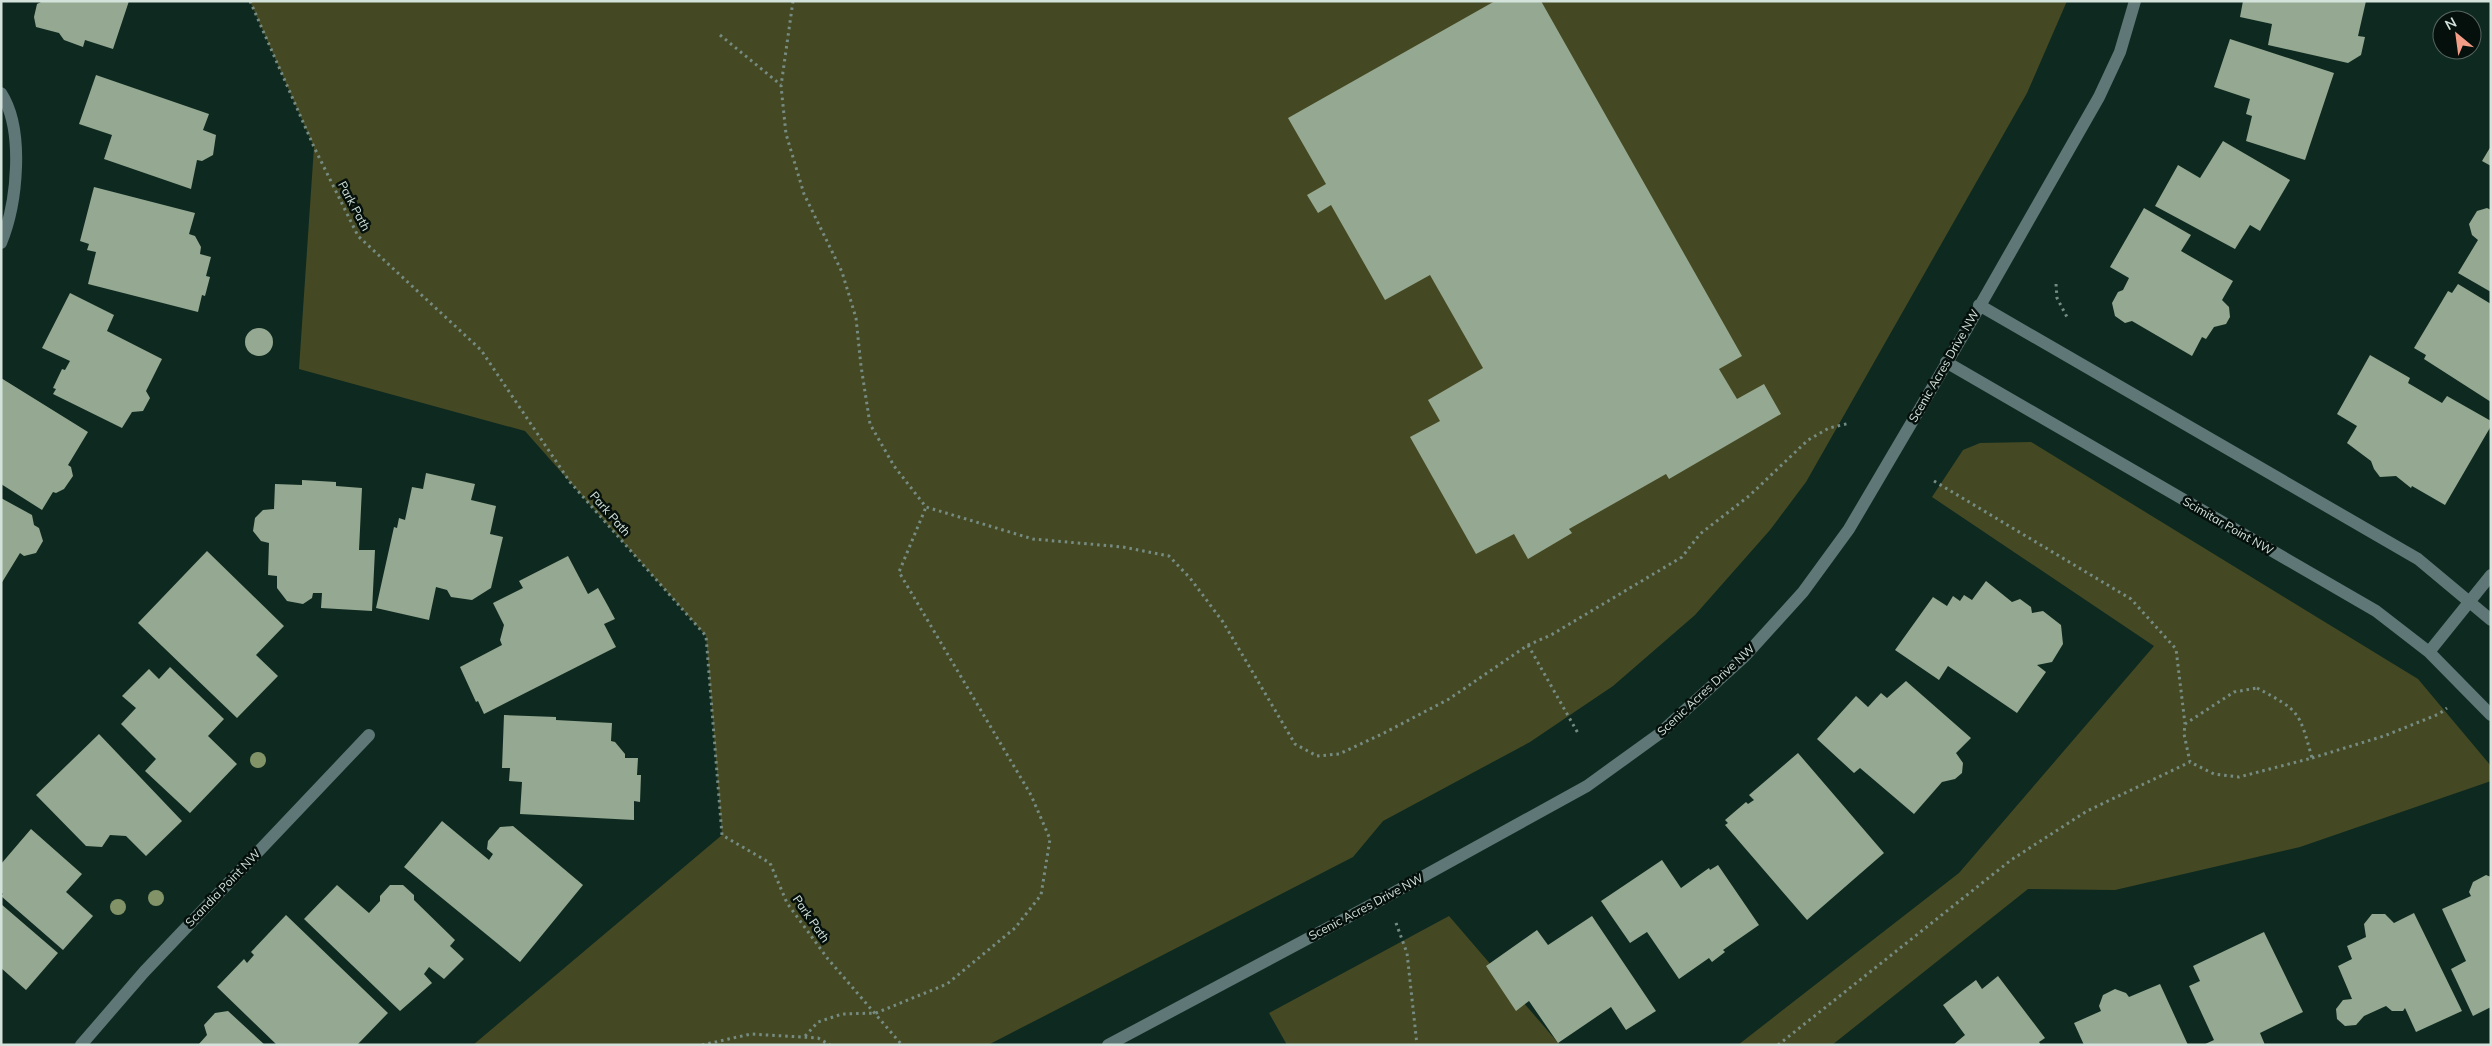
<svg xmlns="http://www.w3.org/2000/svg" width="2492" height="1046" font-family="Mulish,sans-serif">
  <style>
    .green { fill: #454923 }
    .building { fill: #95a891 }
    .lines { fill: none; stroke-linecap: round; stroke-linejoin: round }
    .path { stroke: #768c83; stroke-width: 3; stroke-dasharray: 2.5 4; stroke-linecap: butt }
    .minor { stroke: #5f7776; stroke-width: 12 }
    .tree { fill: #829367 }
    .labels { text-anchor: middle; stroke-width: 5; stroke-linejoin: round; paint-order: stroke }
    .street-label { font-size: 12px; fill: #d3e3dc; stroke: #05100c }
  </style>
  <rect width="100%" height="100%" fill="#0e2a20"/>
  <path class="green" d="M250,1H2067L2027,93L1806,482L1770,530L1695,615L1613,686L1530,742L1383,821L1353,857L988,1045H473L722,835L706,636L525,431L299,369L314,147Z
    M2031,442L2418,679L2491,766V781L2300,847L2115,890L2028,889L1832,1045H1738L1959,873L2154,646L1932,497L1963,450L1980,443Z
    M1449,916L1560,1045H1287L1269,1013Z"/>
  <path class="building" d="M43,1H129L113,49L85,40L83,47L64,40L59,33L36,27L34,17L37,4Z
    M1495,1H1541L1742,356L1719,369L1737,399L1764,384L1781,414L1669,479L1666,474L1569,529L1572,533L1528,559L1514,534L1476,554L1410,437L1440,421L1428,400L1483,368L1430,275L1385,300L1331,205L1318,213L1307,195L1326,184L1288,118Z
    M2243,1H2366L2358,36L2365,37L2361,55L2348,63L2268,45L2272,24L2240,17Z
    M2230,39L2334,73L2305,160L2246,141L2252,116L2246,114L2250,99L2214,87Z
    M96,75L209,114L203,130L216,135L213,155L202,161L197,160L191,189L104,159L112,135L79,124Z
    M2223,141L2290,180L2260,231L2250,225L2235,249L2155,206L2178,165L2200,178Z
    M2491,146V166L2482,161Z
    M94,187L195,213L189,234L195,236L201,247L200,254L211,257L206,276L210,277L205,296L202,295L198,312L88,284L96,252L87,250L89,244L80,241Z
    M2144,208L2191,235L2181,251L2233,281L2222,300L2229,307L2230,317L2226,324L2214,327L2206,339L2202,337L2192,356L2132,321L2125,323L2115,316L2112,303L2118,292L2123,290L2129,278L2110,267Z
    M2487,208L2491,210V292L2458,273L2478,240L2472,235L2469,224L2477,211Z
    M2458,284L2491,304V402L2424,359L2426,355L2414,348L2448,291L2452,293Z
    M70,293L114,315L107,331L162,359L146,391L150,398L143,411L132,412L122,428L53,394L56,389L53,388L62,369L65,370L70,361L42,348Z
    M245 342a14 14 0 1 1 28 0a14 14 0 1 1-28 0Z
    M2370,355L2410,378L2408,383L2442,403L2447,396L2491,421V426L2445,505L2412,486L2411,488L2396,476L2380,477L2374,469L2371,461L2347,443L2357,426L2337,414Z
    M1,378L88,432L68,465L71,467L73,476L64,489L56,493L53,492L42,510L1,484Z
    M426,473L475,484L471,500L496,506L490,534L503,537L491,588L472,600L451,597L447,590L436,587L429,620L376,608L394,527L397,528L399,518L405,520L412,487L423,489Z
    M302,480L336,482V486L362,488L359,550H375L372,611L321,608L322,593H313L312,598L303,604L287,601L277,588V576L268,575L269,543L261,541L253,531L255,518L263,510L274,509L275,484L302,485Z
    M1,498L32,515L34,525L39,528L43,541L36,553L24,556L20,553L1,584Z
    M207,551L284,626L256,655L278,676L237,718L138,623Z
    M568,556L588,594L598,588L608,606L615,619L604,624L616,647L484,714L478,701L476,702L460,667L502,645L500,640L504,625L493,603L523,588L519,581Z
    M1986,581L2012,602L2020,599L2031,607L2032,613L2043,611L2061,625L2063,644L2052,662L2037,665L2046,672L2017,713L1948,666L1939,680L1895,650L1933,597L1947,606L1953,596L1960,601L1964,595L1972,600Z
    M170,667L224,719L208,736L237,764L190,813L145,771L156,759L121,724L136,708L122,696L149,669L159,679Z
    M1906,681L1971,738L1956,753L1963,763L1962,773L1955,779L1942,782L1914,814L1860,768L1854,773L1817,739L1856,696L1868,707L1881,693L1887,698Z
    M504,715L556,717V720L612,723L611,741L615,742L625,754V758H638L637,775H641L640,802L634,801V820L520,814L522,782L509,781L510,768H502Z
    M99,734L182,821L146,856L126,836L110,835L102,847L86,846L36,795Z
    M1798,753L1884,853L1807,920L1725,825L1728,823L1725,820L1746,802L1748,804L1754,800L1749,795Z
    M442,821L489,860L493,854L487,849L488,841L500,827L513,826L583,885L520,962L404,867Z
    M31,829L82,874L66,892L93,916L63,950L1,896L3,894L1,892V864Z
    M1662,860L1681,888L1709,868L1710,870L1718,865L1759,925L1723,950L1725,952L1712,962L1709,958L1679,979L1647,932L1630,943L1601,901Z
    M2486,875L2491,877V1007L2473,1016L2451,969L2466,961L2442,909L2471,896L2469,892L2473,882Z
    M337,885L369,913L380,901V896L390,885H403L414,895V900L455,940L450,946L464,959L444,979L429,967L424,974L432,983L400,1011L304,919Z
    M1,904L58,953L26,990L1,968Z
    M2414,913L2462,1011L2416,1032L2405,1008L2403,1011H2392L2386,1006L2364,1016L2356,1025L2345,1026L2337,1019L2336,1009L2343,1000L2352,999L2338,966L2352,959L2347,946L2366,937L2364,924L2372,914H2385L2394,923Z
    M286,915L388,1013L357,1045H277L217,987L244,959L247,963L254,955L251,952Z
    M1592,916L1656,1011L1626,1030L1611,1007L1558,1043L1529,1001L1516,1011L1486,966L1537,930L1548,945Z
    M2264,932L2303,1012L2260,1033L2265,1045H2203L2214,1040L2189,986L2200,981L2193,966Z
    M1998,976L2045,1038L2039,1042L2041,1045H1953L1965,1035L1943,1005L1976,980L1982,989Z
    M2160,984L2188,1045H2084L2074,1023L2101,1011L2099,1006L2103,995L2115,989L2126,993L2129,997Z
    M228,1011L265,1045H198L207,1035L204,1025L215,1013Z"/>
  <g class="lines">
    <path class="path" d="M250,1L314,147L358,236L481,350L570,482L706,636L722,835L770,863L787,903L828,959L902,1045
      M793,1L781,86L786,134L804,194L842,272L856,318L861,366L870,424L894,466L926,507L1033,539L1123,547L1169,556L1190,578L1223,622L1295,744L1317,756L1339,754L1384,733L1449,699L1528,645L1551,635L1682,557L1700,534L1749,496L1808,440L1829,428L1850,423
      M720,35L781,85
      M2056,284L2057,298L2068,319
      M1934,481L2131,599L2176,649L2185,724
      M1528,645L1579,735
      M2257,688C2300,711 2299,711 2312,758L2239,777L2214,774L2190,762L2184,734L2185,724L2234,692Z
      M2312,758L2384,736L2439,714L2447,708
      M1396,923L1407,953L1417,1045
      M805,1036L818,1022L842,1014L876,1013L947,984L1015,928L1041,895L1050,839L1031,795L899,572L926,507
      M702,1045L751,1034L818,1038L830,1045
      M1778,1045L2011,860L2087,811L2190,762"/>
    <path class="minor" d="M1,93C25,130 17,204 1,243
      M1979,305L2418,559L2491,620
      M1946,362L2376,611L2429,652L2491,715
      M2429,652L2491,575
      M81,1045L144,972L369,735
      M1108,1045L1384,898L1587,786L1659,734L1745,656L1803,592L1849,529L1965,332L2099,97L2120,52L2135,1"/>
  </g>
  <g class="tree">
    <circle cx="258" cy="760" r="8"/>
    <circle cx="156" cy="898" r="8"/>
    <circle cx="118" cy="907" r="8"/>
  </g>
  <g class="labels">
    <g class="street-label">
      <text transform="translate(354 206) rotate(62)" y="4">Park Path</text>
      <text transform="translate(1944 366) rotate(-60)" y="4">Scenic Acres Drive NW</text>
      <text transform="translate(610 514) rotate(49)" y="4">Park Path</text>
      <text transform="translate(2228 526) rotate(30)" y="4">Scimitar Point NW</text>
      <text transform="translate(1706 690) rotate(-43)" y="4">Scenic Acres Drive NW</text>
      <text transform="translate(223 888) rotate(-46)" y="4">Scandia Point NW</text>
      <text transform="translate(1366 907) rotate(-28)" y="4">Scenic Acres Drive NW</text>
      <text transform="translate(811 919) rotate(55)" y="4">Park Path</text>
    </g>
  </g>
  <rect width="2492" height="1046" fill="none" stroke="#d3e3dc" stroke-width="5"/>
  <g transform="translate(2457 35) rotate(331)"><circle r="24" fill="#05100c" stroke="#57645f"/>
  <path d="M0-4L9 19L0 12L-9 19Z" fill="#f49e87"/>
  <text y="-8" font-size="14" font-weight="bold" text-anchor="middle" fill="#d3e3dc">N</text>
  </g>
</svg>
